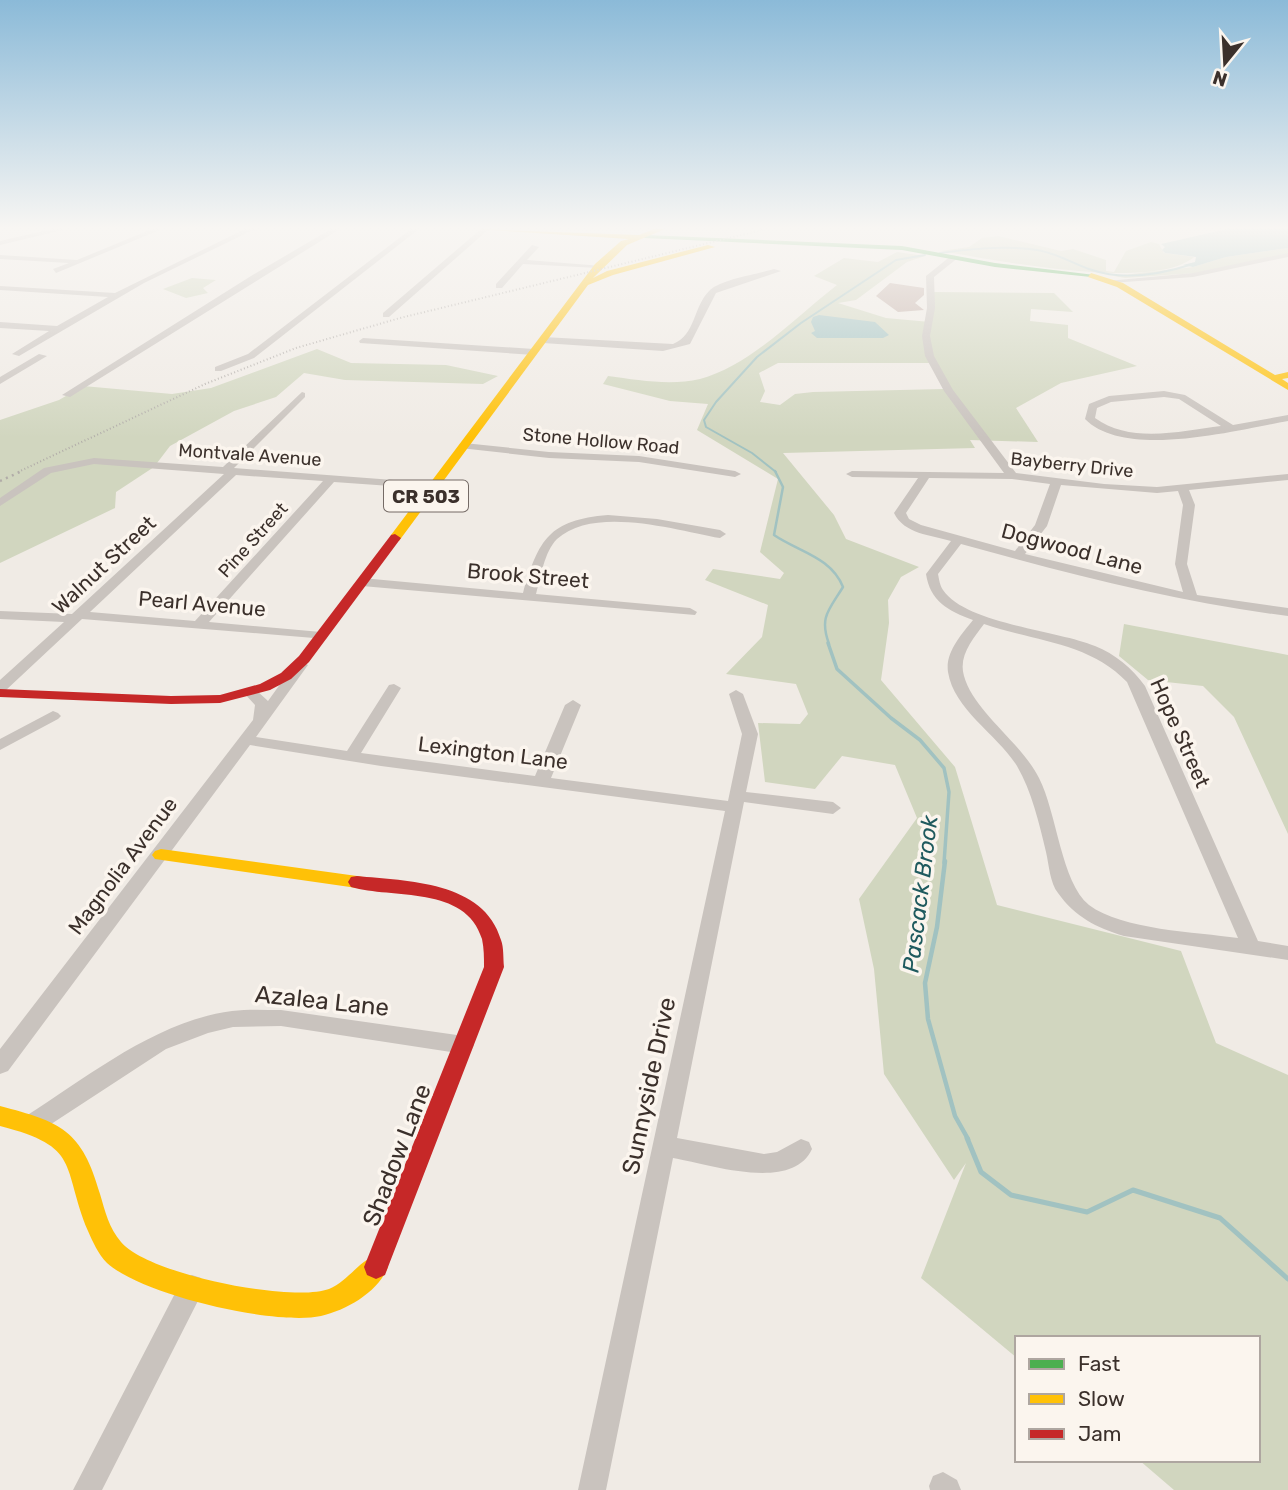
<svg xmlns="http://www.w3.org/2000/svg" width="1288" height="1490" font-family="Rubik,sans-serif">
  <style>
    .green { fill: #d1d6bf; fill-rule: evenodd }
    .water { fill: #a1c2c1 }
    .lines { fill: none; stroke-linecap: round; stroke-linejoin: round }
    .stream-far4 { stroke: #a1c2c1; stroke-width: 2 }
    .stream-far3 { stroke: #a1c2c1; stroke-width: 2.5 }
    .stream-far2 { stroke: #a1c2c1; stroke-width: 3.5 }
    .stream-far1 { stroke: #a1c2c1; stroke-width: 4.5 }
    .stream { stroke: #a1c2c1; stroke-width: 5 }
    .building { fill: #c3afa7 }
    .street { fill: #c9c3be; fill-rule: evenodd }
    .fast { fill: #4caf50; fill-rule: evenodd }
    .slow { fill: #ffc107; fill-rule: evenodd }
    .jam { fill: #c62828; fill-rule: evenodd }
    .rail-far1 { stroke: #b1aca8; stroke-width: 2; stroke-dasharray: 1 2.5; stroke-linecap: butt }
    .rail { stroke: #b1aca8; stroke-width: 2.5; stroke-dasharray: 2 4.5; stroke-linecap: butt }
    .labels { text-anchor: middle; stroke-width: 7; stroke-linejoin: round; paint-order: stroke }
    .far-street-label { font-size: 18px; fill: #3b302b; stroke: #fbf5ee }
    .shield { fill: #fbf5ee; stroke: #756b66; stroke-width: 2 }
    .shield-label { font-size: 19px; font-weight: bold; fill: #3b302b }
    .street-label { font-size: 21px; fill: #3b302b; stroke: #fbf5ee }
    .water-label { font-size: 23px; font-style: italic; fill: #1f5a5e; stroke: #fbf5ee }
    .near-street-label { font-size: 24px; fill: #3b302b; stroke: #fbf5ee }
  </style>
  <rect width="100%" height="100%" fill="#f0ebe5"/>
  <path class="green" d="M998,236L1061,251L1073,249L1106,260V271L1114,272L1126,251L1151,242L1159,244L1164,253L1194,257C1153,292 994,260 941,251L969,247L982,238Z
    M1288,248V254L1195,273L1125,278L1114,276L1193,267L1226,257Z
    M897,252L925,256L907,262L856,300L838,303L886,318L930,322L931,292L1054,293L1073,312L1031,309L1030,321L1068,325V338L1137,366L1061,383L1016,408L1038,442L970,440L975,448L783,453L834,515L846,539L919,567L901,577L888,600L889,623L881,680L955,767L997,905L1181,951L1216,1043L1288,1075V1490H1174L1139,1460H1258V1338H1017V1358L921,1278L966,1163L954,1180L884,1074L874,969L859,899L917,818L895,765L842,756L815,789L765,782L758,723L800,724L808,714L796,684L726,674L762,637L768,605L705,580L713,569L780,579L784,573L760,552L778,479L697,430L708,404L670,401L603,384L608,376C638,380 670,386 700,379C750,366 797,316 837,285L814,276L844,258L878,262ZM778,363H932L944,389L813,392L795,394L780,405L760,402L765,391L759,373Z
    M192,278L216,280L203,288L208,293L186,298L163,289Z
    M317,349L351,363L446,365L498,376L483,384L345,380L304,373L276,397L234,411L170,446L154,467L116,492L115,508L0,563V420L59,400L83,386L172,394L211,388Z
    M1124,624L1288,655V834L1234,717L1203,686L1148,680L1119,656Z"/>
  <path class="water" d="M1227,229H1288V248L1226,257L1193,267L1183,265L1195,262L1196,257L1165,253L1162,250L1165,247L1161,244Z
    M819,315L875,322L889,335L883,338H817L811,333L815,331L811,322L813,317Z"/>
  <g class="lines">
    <path class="stream-far4" d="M940,253C972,249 1005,245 1037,250C1057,253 1073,264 1092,270C1124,281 1162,274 1193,264
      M776,472L752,453L706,427L704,420L716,402L757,357L801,323L896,260L925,255"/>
    <path class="stream-far3" d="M775,471L783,487L774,535C799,552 831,557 843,587C829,610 819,617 829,644"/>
    <path class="stream-far2" d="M828,643L837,669L891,718L920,740L944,768L949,792L944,863"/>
    <path class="stream-far1" d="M945,861L937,927L925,983L928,1019L955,1116L968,1139"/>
    <path class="stream" d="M967,1138L981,1172L1011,1195L1087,1212L1133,1190L1220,1218L1288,1279"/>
  </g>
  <path class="building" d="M890,283L924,288V295L915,303L924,310L898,312L876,296Z"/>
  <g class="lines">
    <path class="street" d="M52,229H67L0,245V241Z
      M152,229H162L56,273L53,269L69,263L0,259V255L77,260Z
      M245,229H255L144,283L19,356L12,354L49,331L0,328V322L57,326L108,297L0,290V286L115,293Z
      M331,229H340L70,397L62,395L251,276Z
      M411,229H419L254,358L221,371H215V367L248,354Z
      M481,229H489L389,317H383V313Z
      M532,245L539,247L527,260L602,266L598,268L523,264L502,288H496V284Z
      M1288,253V257L1193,277L1111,283L1107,281L1193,273Z
      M952,255L959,257L934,277L935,308L930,336L934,356L953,390L1016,473L1104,484L1157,487L1288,474V480L1189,490L1195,505L1187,564L1197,595L1288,608V616C1177,602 1070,574 961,544L938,574C939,579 940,586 943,590C966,624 1057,630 1095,646C1115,654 1132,668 1145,686L1258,941L1288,946V960L1124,936C1097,928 1075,917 1058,893C1050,883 1049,865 1046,852C1039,823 1032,792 1017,766C998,735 954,710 948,672C945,652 962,634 973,620C948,611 930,601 926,574L951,541C931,535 904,534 894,513L918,478L852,477L846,474L852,471L1004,473L944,391L925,356L922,336L927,308L926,276ZM929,478L1012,479L1050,484L1035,525L1015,551L921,525L909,519L906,513ZM1061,485L1157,493L1178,491L1183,505L1175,564L1183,592L1025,554L1047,526ZM984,624C1033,641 1089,642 1127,682L1238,938C1196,932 1122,930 1089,905C1061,882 1057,813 1039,778C1021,742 974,712 964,676C958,656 973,639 984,624Z
      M774,269L781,271L716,293L690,344L663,351L543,343L539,340L543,337L673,344C696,335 693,306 710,290C722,279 758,274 774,269Z
      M363,338L534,349L538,352L534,355L360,343L359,341Z
      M39,354L47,356L0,384V377Z
      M1164,391L1185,395L1233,425L1288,415V421C1237,430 1125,460 1085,419L1089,404L1109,396ZM1164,397L1179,399L1221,426C1182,431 1130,444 1095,418L1097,408L1111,402Z
      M302,392L305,393V397L234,468L433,483L439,486L433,489L334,482L209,622L321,632L326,633L328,636L326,639L82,619L5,691L0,692V680L64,622L0,619V611L72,614L224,474L94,464L51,473L0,506V498L44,468L94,458L223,467ZM236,475L323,481L195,621L90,612Z
      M464,443L549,452L639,456L735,471L741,474L735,477L639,462L549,458L460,448V444Z
      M608,515L657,519L720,530L726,534L720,538C676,530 594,505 557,539C544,552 541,577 536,594L690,608L697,612L695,615L362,586L356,582L362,578L523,593C539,539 549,520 608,515Z
      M301,661L308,665L256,737L347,751L389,685L394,684L401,688L361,753L535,776L565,705L573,700L581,705L551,778L728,801L742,734L729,694L736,690L743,694L758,734L746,792L833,802L841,808L833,814L744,802L677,1138L764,1154L777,1152L801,1139L809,1142L812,1149C792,1193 709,1164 673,1158L606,1490H578L725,811L381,766L250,745L8,1071L0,1074V1049L253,720L255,705L244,693L246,690H256L268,701L296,662Z
      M53,711L58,713L61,716L58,719L0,750V739Z
      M281,1010L464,1036L471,1039L474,1045L471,1051L464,1054L281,1026L233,1027L208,1033L166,1049L42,1130L34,1133L26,1130L23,1123L26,1116C89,1076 156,1021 232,1011C248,1009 265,1010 281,1010Z
      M192,1275L201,1278L205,1287L102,1490H73L183,1278Z
      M943,1472L957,1480L961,1490H930L929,1486L933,1476Z"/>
    <path class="fast" d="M646,235L902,246L995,263L1095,275L1091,277L995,267L902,250L644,238Z"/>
    <path class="slow" d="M475,229L639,235L654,229H665L627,245L593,278L607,271L708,245L715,247L613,275L588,285L399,541H391V535L595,264L621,241L629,239Z
      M1091,273L1123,283L1275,375L1288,372V378L1282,379L1288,383V390L1117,287L1088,277Z
      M161,849L357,876L363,877L366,882L363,887L357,888L155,859L152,855L155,851Z
      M0,1106C61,1122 82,1130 100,1194C105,1211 109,1228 121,1242C147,1274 291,1303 329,1289C348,1281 358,1262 376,1255L385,1259L388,1267C378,1292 347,1310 321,1316C275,1326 142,1295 107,1263C98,1254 93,1242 88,1231C61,1165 82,1147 0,1126Z"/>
    <path class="jam" d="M395,534L401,538L309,662L291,679L270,690L220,703L171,704L0,697V689L171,696L220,695L260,684L281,673L299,656L391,535Z
      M357,876C407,881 484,881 501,940C504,948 503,958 504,967L388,1267L385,1275L376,1279L367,1275L364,1267L484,967C484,958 484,948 482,939C466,885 392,899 351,887L348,882L351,877Z"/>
    <path class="rail-far1" d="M18,472L205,384L296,348L400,318L766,229"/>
    <path class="rail" d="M0,481L22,471"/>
  </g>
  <linearGradient id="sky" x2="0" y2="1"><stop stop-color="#8bbad8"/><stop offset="0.52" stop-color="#f8f6f3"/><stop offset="1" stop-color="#f8f6f3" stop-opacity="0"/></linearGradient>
  <rect width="1288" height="438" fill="url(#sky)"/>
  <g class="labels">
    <g class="far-street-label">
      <text transform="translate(601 441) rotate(5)" y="6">Stone Hollow Road</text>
      <text transform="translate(250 455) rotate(4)" y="6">Montvale Avenue</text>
      <text transform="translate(1072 465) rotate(6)" y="6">Bayberry Drive</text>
      <text transform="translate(253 540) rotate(-48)" y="6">Pine Street</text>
    </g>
    <rect class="shield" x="384" y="480.5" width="84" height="31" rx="5"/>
    <g class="shield-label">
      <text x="426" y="503">CR 503</text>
    </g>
    <g class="street-label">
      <text transform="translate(1072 549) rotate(15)" y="7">Dogwood Lane</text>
      <text transform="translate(104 565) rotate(-43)" y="7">Walnut Street</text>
      <text transform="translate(528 576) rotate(5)" y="7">Brook Street</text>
      <text transform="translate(202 604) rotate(5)" y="7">Pearl Avenue</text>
      <text transform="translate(1180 733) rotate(66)" y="7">Hope Street</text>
      <text transform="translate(493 753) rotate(7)" y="7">Lexington Lane</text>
      <text transform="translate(123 866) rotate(-53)" y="7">Magnolia Avenue</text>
    </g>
    <g class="water-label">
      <text transform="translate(920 894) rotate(-83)" y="8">Pascack Brook</text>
    </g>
    <g class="near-street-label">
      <text transform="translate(322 1001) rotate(6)" y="8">Azalea Lane</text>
      <text transform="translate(649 1086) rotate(-78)" y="8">Sunnyside Drive</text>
      <text transform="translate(397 1155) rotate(-69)" y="8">Shadow Lane</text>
    </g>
  </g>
  <rect x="1015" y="1336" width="245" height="126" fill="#fbf5ee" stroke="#aea6a0" stroke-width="2"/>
  <rect x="1029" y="1359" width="35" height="10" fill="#4caf50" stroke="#aea6a0" stroke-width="2"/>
  <text x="1078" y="1371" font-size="21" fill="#3b302b">Fast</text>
  <rect x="1029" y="1394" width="35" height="10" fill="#ffc107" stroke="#aea6a0" stroke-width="2"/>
  <text x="1078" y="1406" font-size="21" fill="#3b302b">Slow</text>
  <rect x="1029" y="1429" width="35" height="10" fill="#c62828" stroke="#aea6a0" stroke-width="2"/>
  <text x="1078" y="1441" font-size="21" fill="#3b302b">Jam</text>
  <g transform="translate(1225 63) rotate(198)" stroke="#fbf5ee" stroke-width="5" paint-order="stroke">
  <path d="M0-5L12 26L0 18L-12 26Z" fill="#3b302b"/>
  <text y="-10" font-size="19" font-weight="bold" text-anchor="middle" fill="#3b302b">N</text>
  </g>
</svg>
